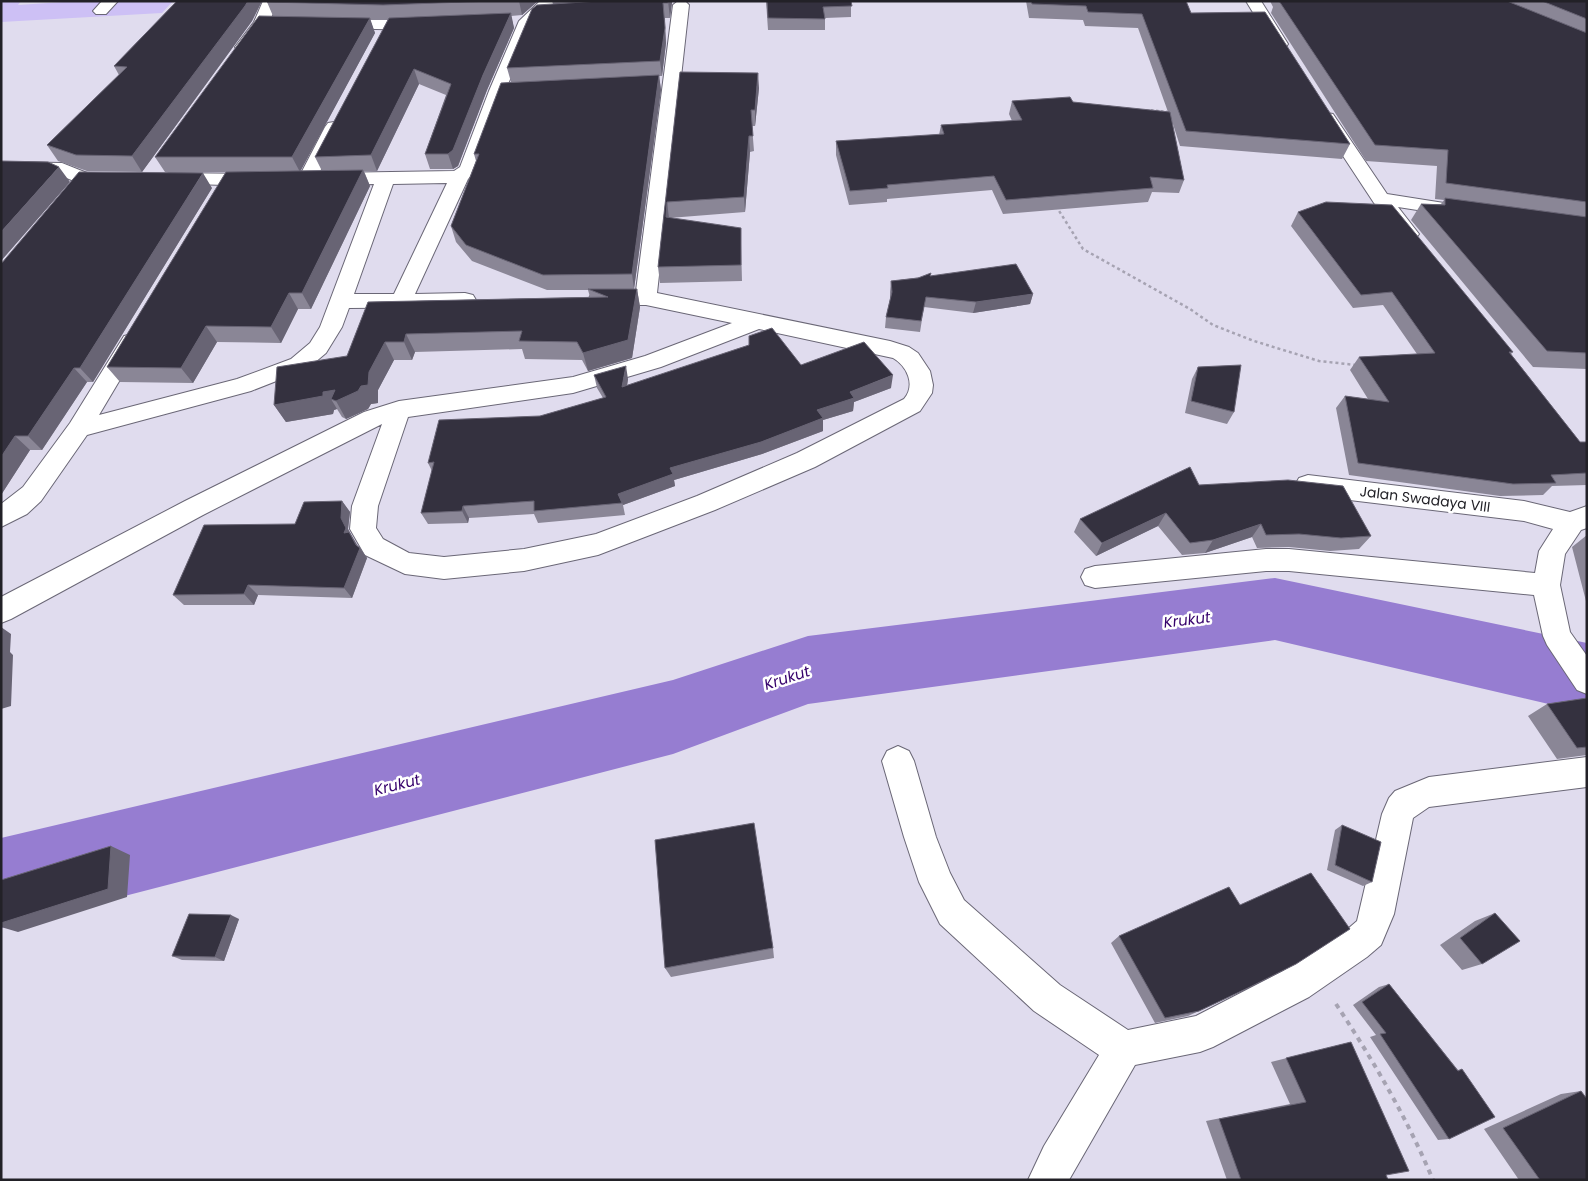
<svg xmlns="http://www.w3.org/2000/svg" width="1588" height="1181" font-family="Poppins,sans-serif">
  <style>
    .green { fill: #cdc0f5 }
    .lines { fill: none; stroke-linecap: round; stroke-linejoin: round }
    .river { fill: #967dd1; fill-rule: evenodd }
    .minor-casing { stroke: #6a6776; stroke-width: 2 }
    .path-far2 { stroke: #a6a3b2; stroke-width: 2; stroke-dasharray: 2.5 2.5; stroke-linecap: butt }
    .path-far1 { stroke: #a6a3b2; stroke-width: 2.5; stroke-dasharray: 3 3; stroke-linecap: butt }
    .path { stroke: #a6a3b2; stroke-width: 4; stroke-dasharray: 5 5; stroke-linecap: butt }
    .minor { fill: #fff; fill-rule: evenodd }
    .wall { fill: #8a8696; fill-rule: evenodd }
    .shaded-wall { fill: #686474 }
    .building { fill: #34313f; stroke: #686474 }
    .labels { text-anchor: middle; stroke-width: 5; stroke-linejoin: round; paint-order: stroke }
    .street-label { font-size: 14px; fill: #222127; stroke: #fff }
    .water-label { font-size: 15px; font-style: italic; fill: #36026c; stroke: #fff }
  </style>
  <rect width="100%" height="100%" fill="#e0dcee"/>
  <path class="green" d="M1,1H21L18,5L78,1H173L162,13L1,22Z"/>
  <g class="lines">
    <path class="river" d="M1275,578L1587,643V713L1275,640L808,704L673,754L1,928V838L673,680L808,636Z"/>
    <g class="minor-casing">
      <path id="minor" d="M102,1H118L106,14H96L93,11Z
        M263,1H278L269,23L249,50H237L235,47L254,22Z
        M540,1H556L534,23L505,91L477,169L468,179L415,294L465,293L473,295L476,300L473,305L465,307L349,308L342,327L326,353L307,369L251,391L87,435L41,501L27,514L1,527V504L23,487L70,423L124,336L132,334L140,336L143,341L99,415L237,379L291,359L310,343L320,327L374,184L329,185L322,183L320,179L322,175L329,173L454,171L460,167L489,91L519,21ZM447,183L394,294H354L393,184Z
        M678,1L686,2L689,5L657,293L890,341L909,347L918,353L930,371L933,385L932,393L920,411L815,467L715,510L598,555L524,571L444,579L405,574L365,555L350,529L352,506L382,424L203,515L11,619L1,623V597L185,501L364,412L399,401L573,377L645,356L732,323L646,305H600L592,303L589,298L592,293L600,291H636L673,5ZM759,329L893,358C907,366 916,385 904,399L797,453L697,496L596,534L524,549L444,557L409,553L383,539L376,528L378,506L408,417L573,393L661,367Z
        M1246,1H1261L1288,44L1286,47H1274Z
        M335,20H422L427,22L430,25L427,28L422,30L330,28L327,25L330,22Z
        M1327,113L1333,114L1387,194L1463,206L1466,210L1463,214L1456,216L1398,207L1419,234L1416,238L1409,240L1402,238L1374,203L1318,118L1321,114Z
        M334,122L340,123L343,127L316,179L314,183L307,185L300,183L298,179L325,127L328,123Z
        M1,162L62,163L87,173L120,175L122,179L120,183L84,185L59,175L1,174Z
        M169,173L258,174L265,176L267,180L265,184L258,186L162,183L160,179L162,175Z
        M1308,475L1524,501L1570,512L1587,506V528L1581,530L1565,554L1560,585L1570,632L1587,656V694L1577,690L1547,645L1543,636L1534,595L1289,571H1266L1095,588L1085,585L1081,577L1085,569L1095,566L1266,549H1289L1535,573L1539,551L1553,529L1524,521L1308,495L1299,492L1295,485L1299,478Z
        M898,746L909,751L914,761L936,837L950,873L964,900L1060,985L1128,1030L1196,1016L1283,971L1343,933L1357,921L1382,814L1389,798L1395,791L1429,777L1587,757V787L1429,807L1413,818L1394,914L1381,945L1367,957L1309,997L1213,1047L1200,1052L1135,1065L1069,1180H1028L1044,1146L1099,1055L1034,1011L940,924L919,882L904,837L882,761L887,751Z"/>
    </g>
    <path class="path-far2" d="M1151,110L1172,112"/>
    <path class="path-far1" d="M1056,206L1083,249L1190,309L1213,325L1254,341L1319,361L1356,365"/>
    <path class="path" d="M1336,1004C1373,1060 1407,1118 1433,1180"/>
    <use href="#minor" class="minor"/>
  </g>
  <path class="wall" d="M177,1H262L252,21L142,172L87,171L58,161L47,145L119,75L114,66Z
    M267,1H538L522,15L511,16L514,28L487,90L458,166L453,169H430L425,154L446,95L419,84L377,171H364L370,186L311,309H298L281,343L217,342L193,383L120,382L107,367L226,172H165L155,157L273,16L267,2ZM370,20H388L315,157L322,171H300L375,33Z
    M552,1H595L594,2L599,1H672L670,18H665L666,43L662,76H659L661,90L634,289H637L640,307L632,358L588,371L582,360L525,359L522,349L415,352L412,360H394L378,390V403L371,404L368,409L346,419L342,417L337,409L334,410L333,414L286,422L274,405L347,356L368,302L590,297L588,290H547L472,261L456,242L451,226L476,161L474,154L511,82L507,68L553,4Z
    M766,1H851V17L825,18V30H768Z
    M1026,1H1186L1191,13L1350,144L1342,159L1180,146L1172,121L1184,180L1179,193L1152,192L1148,202L1003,214L992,190L887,199V202L849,205L836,155V141L939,135L941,125L1012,121L1009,114L1012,101L1073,102L1168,112L1138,28L1085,26L1083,20L1029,18Z
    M1270,1H1587V369L1533,367L1411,220L1421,204H1441L1444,200L1435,199L1437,166L1366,161L1271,13L1273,7Z
    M680,72L759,88L755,126H752L754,151L750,152L745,212L669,218L741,244L742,281L660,283L658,267Z
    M212,188L93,382H87L42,450H30L1,495V264Z
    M1298,212L1513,352L1511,354L1580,442H1587V485L1552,486L1543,495L1500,496L1349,475L1336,408L1345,396L1368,399L1350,370L1359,357L1417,354L1383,305L1353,308L1291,226Z
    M930,276L1033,294L1030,304L973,313L924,307L920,332L885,328L886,317L890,299V292L891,281Z
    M801,365L891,388L854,402L853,411L823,420V431L762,454L674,480L675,486L623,505L625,515L538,523L534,514L469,518L468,523L428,524L421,513L432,471L428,463L540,416L603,398L597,388L594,375L628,379L627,385Z
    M1198,367L1234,412L1227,424L1185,413L1192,379Z
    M1199,485L1371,536L1359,549L1330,551L1289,547L1257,548L1252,537L1205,553L1182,555L1158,526L1096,556L1074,532L1080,519Z
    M342,501L350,512L348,529L358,546L360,548L367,558L352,598L258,595L254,605H184L173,595L295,524Z
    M1587,535V605L1572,547Z
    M1587,698V755L1557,759L1528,716L1547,704Z
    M1342,825L1372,882L1363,886L1327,870L1335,830Z
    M1495,913L1482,964L1462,970L1440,945L1475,921Z
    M239,919L224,961L182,960L172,956Z
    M1119,936L1199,1011L1188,1016L1155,1023L1111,943Z
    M773,948L774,958L671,977L665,968Z
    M1389,984L1458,1070L1462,1069L1449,1139L1438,1140L1370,1037L1376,1035L1353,1005L1379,987Z
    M1351,1042L1388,1180H1227L1206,1121L1290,1104L1271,1062Z
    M1581,1091L1587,1180H1519L1484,1129L1561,1094Z"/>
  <path class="shaded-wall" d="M248,1H262L252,21L142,172L132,156Z
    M519,1H538L522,15Z
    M668,1H672V3L670,18Z
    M663,3L666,43L662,76L660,61Z
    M511,13L514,28L487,90L458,166L453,169L448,154Z
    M370,18L375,33L300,172L292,157Z
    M414,69L419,84L377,171L371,155Z
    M758,73L759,88L755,126V110Z
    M659,75L661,90L634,289L632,274Z
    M749,136L750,152L745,212L744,197Z
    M59,167L70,182L1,261V232Z
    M363,170L370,186L311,309L302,293Z
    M203,173L212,188L93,382L80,368Z
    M667,202L669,218L666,217Z
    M637,289L640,307L632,358L588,371L583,353Z
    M289,293L298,309L281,343L271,327Z
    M1033,294L1030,304L973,313L976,302Z
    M206,326L217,342L193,383L181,368Z
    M406,334L415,352L412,360L404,342Z
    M385,342L394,360L378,390V403L371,404L368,409L346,419L336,401L331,399L337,409L334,410L333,414L286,422L274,405L323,392Z
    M626,366L628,379L625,400L622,387Z
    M74,368L87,382L42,450L28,436Z
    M893,375L891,388L854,402L853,411L823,420V431L762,454L674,480L675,486L623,505L618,494L670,468L817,410L850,392Z
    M15,436L30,450L1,495V457Z
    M342,501L350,512L348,529L359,549L360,548L367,558L352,598L344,588V533L341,518Z
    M463,506L469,518L468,523L462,511Z
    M1166,513L1158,526L1096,556L1102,543Z
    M1261,524L1252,537L1205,553L1213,540Z
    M248,585L258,595L254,605L244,594Z
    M1,627L11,634L10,652L13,655L11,706L1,709Z
    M111,846L130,855L127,897L18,932L1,927V923Z
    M231,915L239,919L224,961L215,957Z"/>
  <path class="building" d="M177,1H248L245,6L132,156L76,155L47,145L127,67L114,66Z
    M267,1H492L383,5L267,2Z
    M599,1H668V3H663L665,28L660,61L507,68L532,9L537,5Z
    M767,1H851L852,6L823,7L825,19L768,18Z
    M1031,1H1186L1191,13L1265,12L1350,144L1186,131L1142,14L1088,12L1086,6L1032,4Z
    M1279,1H1507L1587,33V202L1446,183L1448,150L1375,145Z
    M1542,1H1587V19Z
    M511,13L483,75L453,150L448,154H425L451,84L414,69L371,155L315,157L389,18Z
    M259,16L370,18L292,157H155Z
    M680,72L758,73L755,110H751L753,136H749L744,197L667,202L666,217L741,228V265L658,267Z
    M659,75L632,274L543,275L466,245L451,226L479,154H474L501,83Z
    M1070,97L1073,102L1170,112L1184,180L1150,177L1153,188L1006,200L994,176L887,185L888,188L850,191L836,141L944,134L941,125L1022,120L1012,101Z
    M1,161L48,162L59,167L1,232Z
    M363,170L302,293H289L271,327L206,326L181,368L107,367L226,172Z
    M79,172L203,173L80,368H74L28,436H15L1,457V264Z
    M1445,198L1587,217V353L1547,351L1421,204L1445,205Z
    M1326,202L1392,205L1513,352H1509L1580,442H1587V473L1551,475L1556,483L1513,484L1358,463L1345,396L1389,402L1359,357L1435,353L1392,292L1361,295L1298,212Z
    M1016,264L1033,294L976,302L926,297L921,321L886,317L892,292L891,281L918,278L931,273L930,276Z
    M588,289H637L628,340L583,353L577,342L519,341L522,331L406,334L404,342H385L369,372L368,385L361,386L358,391L336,401L331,399L335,390L323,392V396L274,405L277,367L347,356L368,302L608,297Z
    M772,328L801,365L864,342L893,375L850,392L854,398L817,410L823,418L761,442L670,468L673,474L618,494L622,503L534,511V501L463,506L462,511L421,513L434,462L428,463L439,420L540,416L606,397L594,375L626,366L622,387L749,345V336Z
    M1241,365L1234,412L1191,401L1198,367Z
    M1190,467L1199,485L1288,480L1343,486L1371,536L1341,538L1299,534L1266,535L1261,524L1213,540L1190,543L1166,513L1102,543L1080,519Z
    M342,501L341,518L346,528L344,533L349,532L356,545L360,548L344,588L248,585L244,594L173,595L204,525L295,524L304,502Z
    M1587,698V747L1577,748L1547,704Z
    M754,823L773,948L665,968L655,840Z
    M1342,825L1381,842L1372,882L1335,865Z
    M111,846L108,889L1,923V880Z
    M1311,873L1350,929L1296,964L1250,987L1199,1011L1165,1018L1119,936L1229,887L1240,905Z
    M1495,913L1520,941L1482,964L1460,938Z
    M189,914L231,915L215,957L172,956Z
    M1389,984L1458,1071L1462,1069L1495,1117L1449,1139L1380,1034L1386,1033L1362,1002Z
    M1351,1042L1409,1171L1386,1175L1388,1180H1241L1219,1119L1306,1102L1286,1058Z
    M1581,1091L1587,1099V1180H1540L1503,1128Z"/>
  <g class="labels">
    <g class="street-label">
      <text transform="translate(1425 499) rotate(7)" y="5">Jalan Swadaya VIII</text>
    </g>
    <g class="water-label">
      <text transform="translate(1187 620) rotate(-7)" y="5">Krukut</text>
      <text transform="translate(787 678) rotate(-18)" y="5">Krukut</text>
      <text transform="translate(397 785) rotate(-14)" y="5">Krukut</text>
    </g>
  </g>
  <rect width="1588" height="1181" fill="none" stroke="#222127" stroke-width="5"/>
</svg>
